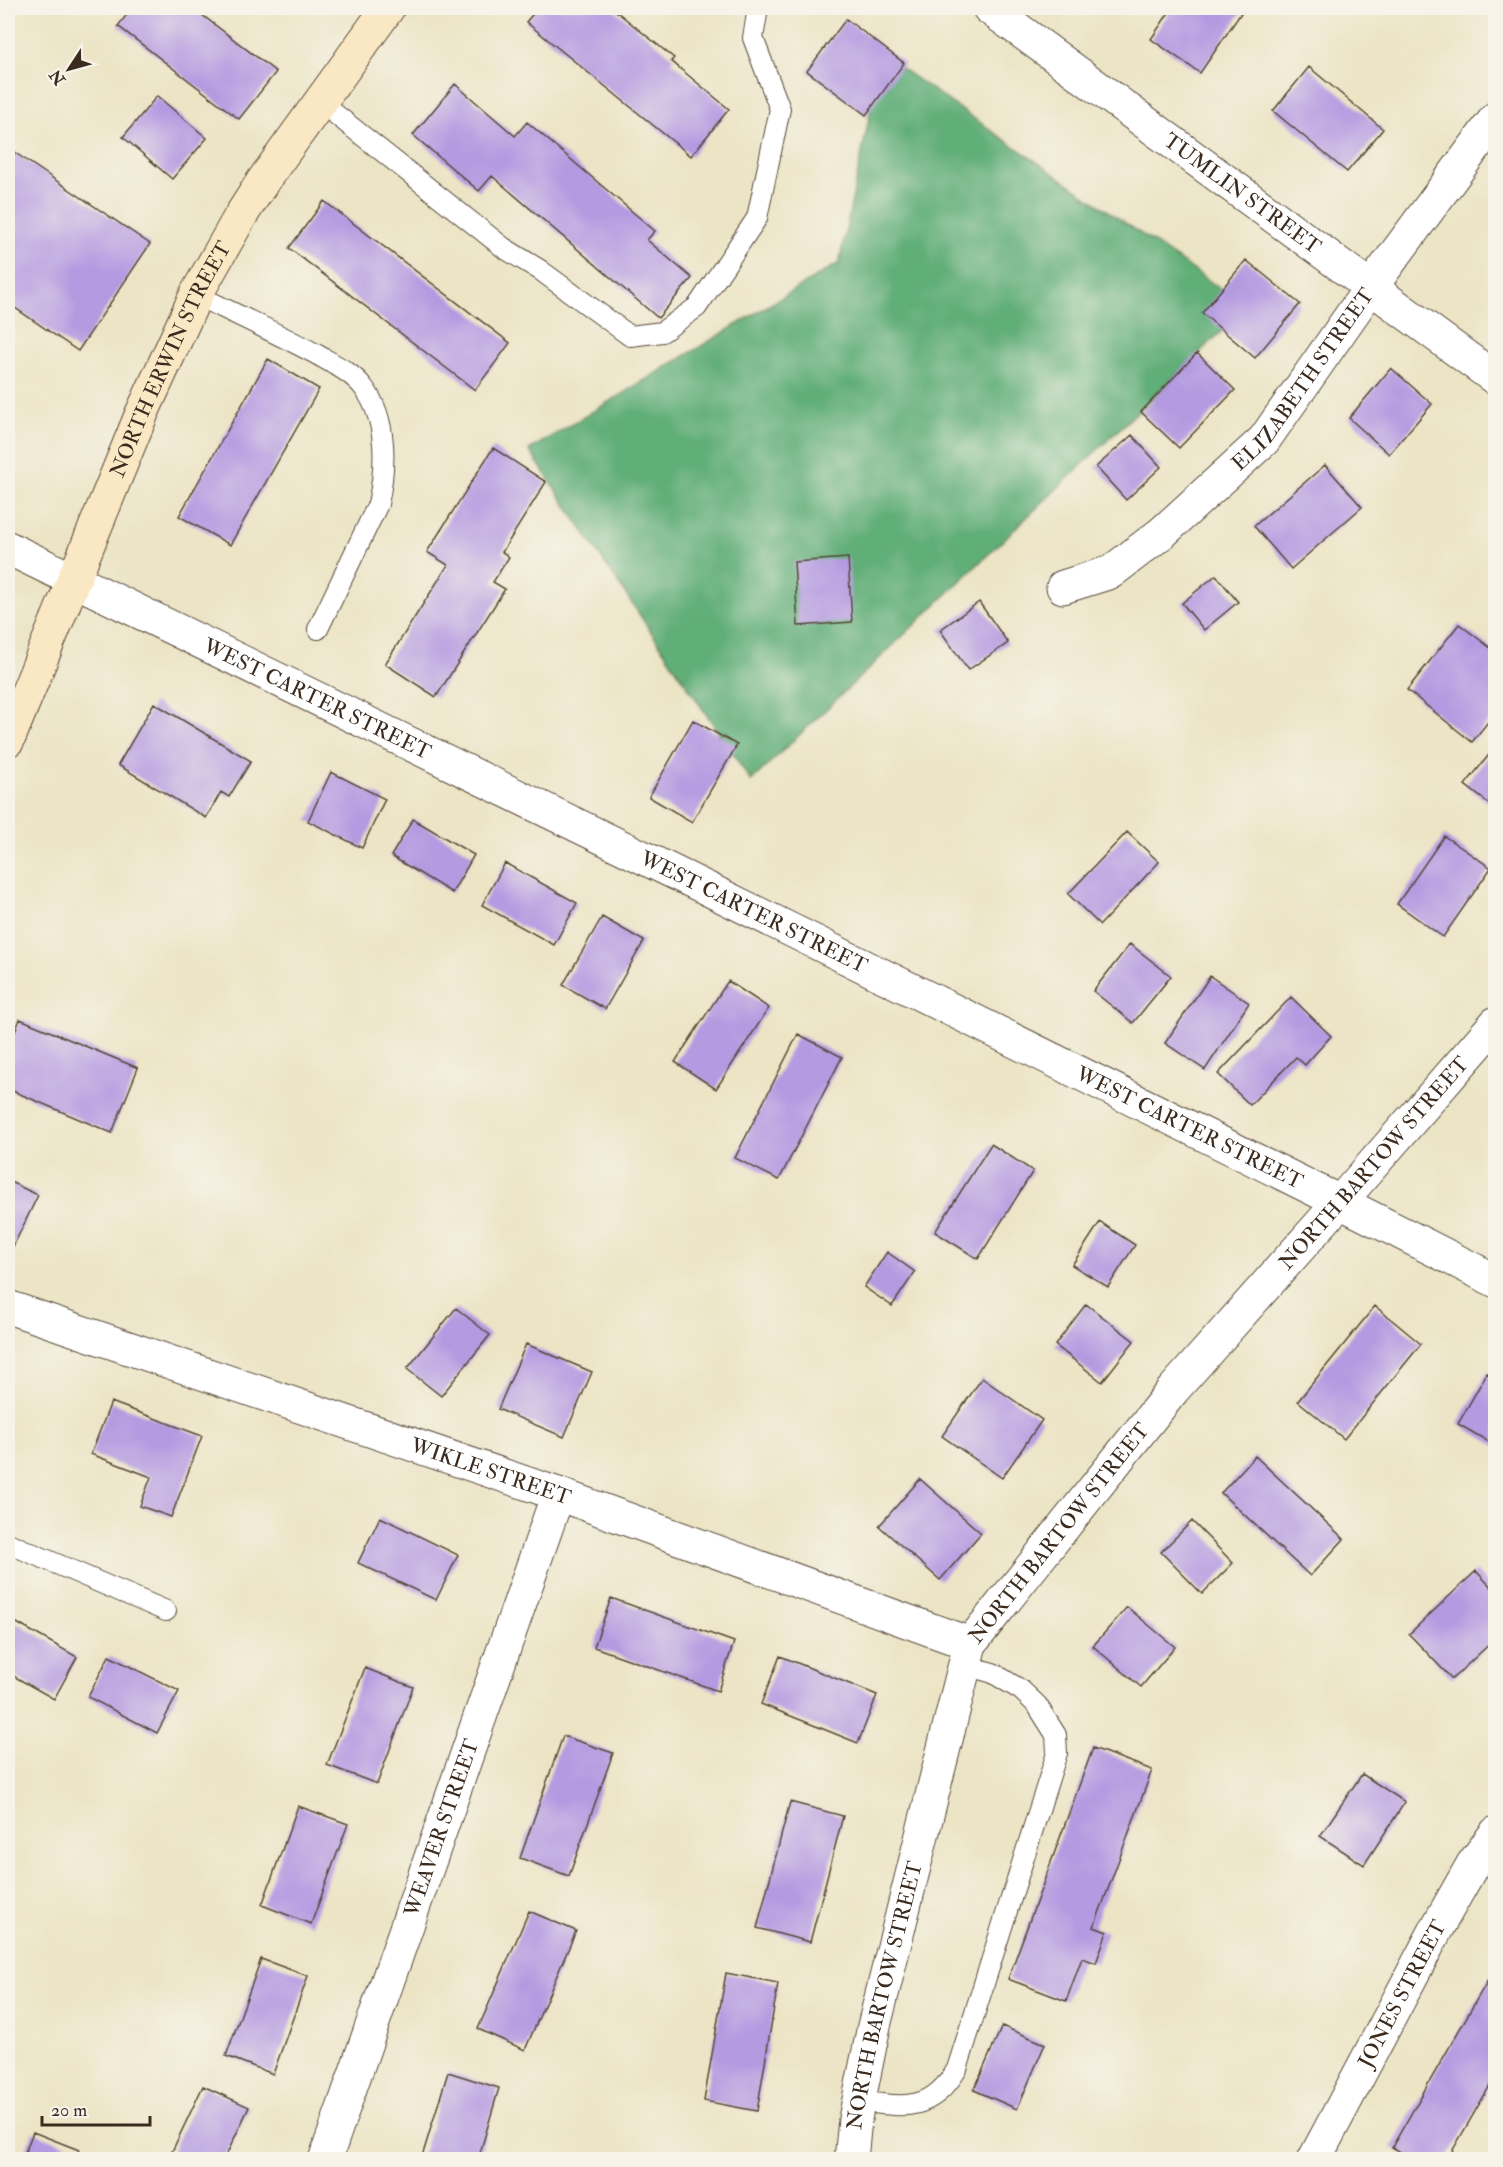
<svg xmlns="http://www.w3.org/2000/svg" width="1503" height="2167" font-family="'IM FELL Double Pica',serif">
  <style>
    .forest { fill: #60ae78; stroke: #4e6c4b; stroke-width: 1.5 }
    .building { fill: #b39ae1 }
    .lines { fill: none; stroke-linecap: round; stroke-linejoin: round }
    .lane-casing { stroke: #554637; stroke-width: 22 }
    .street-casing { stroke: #554637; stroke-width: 35 }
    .secondary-casing { stroke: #554637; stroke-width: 35 }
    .lane { stroke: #fff; stroke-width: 20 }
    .street { stroke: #fff; stroke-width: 33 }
    .secondary { stroke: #fae7c3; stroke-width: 33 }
    .labels { text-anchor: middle; stroke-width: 4.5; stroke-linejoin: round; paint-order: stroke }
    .street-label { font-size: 21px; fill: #3b2a1e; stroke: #f7f3e8 }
  </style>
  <rect width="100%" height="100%" fill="#f7f3e8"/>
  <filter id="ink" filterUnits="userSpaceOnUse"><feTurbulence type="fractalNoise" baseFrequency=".0167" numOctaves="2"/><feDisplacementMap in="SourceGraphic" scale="12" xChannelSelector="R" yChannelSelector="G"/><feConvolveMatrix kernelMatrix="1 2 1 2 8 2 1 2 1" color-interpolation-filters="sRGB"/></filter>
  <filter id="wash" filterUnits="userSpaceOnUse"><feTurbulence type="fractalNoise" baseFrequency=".008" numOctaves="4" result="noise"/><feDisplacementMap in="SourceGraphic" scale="24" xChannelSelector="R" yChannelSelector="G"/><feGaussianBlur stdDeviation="1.35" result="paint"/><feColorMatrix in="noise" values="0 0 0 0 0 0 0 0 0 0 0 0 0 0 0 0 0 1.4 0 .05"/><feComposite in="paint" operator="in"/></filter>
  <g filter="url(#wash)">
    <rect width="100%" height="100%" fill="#ebe4c5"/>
    <path class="forest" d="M882,55L1247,307L751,781L529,450L839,263Z"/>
    <g id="blocks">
      <path class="building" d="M132,8H193L276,72L239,119L118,26Z
        M538,8H612L674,58L671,61L729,109L691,156L526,22Z
        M1172,8H1233L1241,13L1200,73L1151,39Z
        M846,19L904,63L866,115L807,71Z
        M1309,67L1383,129L1347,172L1273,111Z
        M455,84L515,136L527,122L655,231L647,240L692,278L658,318L492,176L479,191L413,135Z
        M157,96L207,138L172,179L123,137Z
        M8,148L150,244L78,351L8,303Z
        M324,201L510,343L475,390L289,248Z
        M1246,260L1300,304L1255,358L1202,313Z
        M1197,353L1235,390L1179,448L1141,412Z
        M268,359L319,389L230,545L179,516Z
        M1391,368L1432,404L1389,454L1349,418Z
        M1132,435L1161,467L1126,500L1096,467Z
        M493,448L546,482L502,552L509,557L493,582L505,589L436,697L385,664L448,565L427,552Z
        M1325,465L1362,507L1291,569L1254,526Z
        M848,558L852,622L798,626L794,562Z
        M1216,575L1238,602L1204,630L1182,603Z
        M979,602L1008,643L968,670L940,630Z
        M1459,624L1496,652V712L1472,742L1407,690Z
        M154,703L251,761L229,797L221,792L206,818L118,765Z
        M693,720L737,745L692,822L649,797Z
        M1496,746V809L1465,785Z
        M331,772L385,799L362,848L308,821Z
        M413,819L474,855L452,893L391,856Z
        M1127,832L1159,862L1100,925L1068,894Z
        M1444,836L1491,868L1443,937L1397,904Z
        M505,863L577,903L554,945L482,905Z
        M602,917L644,941L605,1009L563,985Z
        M1130,944L1171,976L1133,1023L1093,991Z
        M1210,976L1249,1003L1205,1070L1165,1043Z
        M728,981L769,1008L716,1089L675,1062Z
        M1291,997L1331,1036L1305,1065L1296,1057L1250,1105L1218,1074Z
        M20,1019L138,1068L112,1133L8,1089V1050Z
        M798,1034L842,1057L779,1180L735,1158Z
        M991,1144L1033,1171L978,1259L935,1232Z
        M8,1181L38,1195L11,1251L8,1249Z
        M1100,1222L1135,1245L1108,1287L1072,1265Z
        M887,1252L915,1272L892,1306L864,1287Z
        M1086,1304L1134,1341L1102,1382L1055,1345Z
        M1375,1306L1421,1344L1344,1439L1298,1401Z
        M456,1308L490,1335L441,1396L407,1369Z
        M526,1344L592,1372L564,1437L498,1409Z
        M1487,1373L1496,1378V1446L1458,1424Z
        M982,1378L1042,1420L1002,1478L942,1436Z
        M111,1402L202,1436L171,1517L140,1506L151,1477L91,1454Z
        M1255,1456L1344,1539L1310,1576L1221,1493Z
        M920,1479L981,1533L940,1580L879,1526Z
        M380,1517L458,1555L436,1600L358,1563Z
        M1192,1521L1233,1563L1202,1594L1161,1552Z
        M1476,1571L1496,1592V1638L1452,1679L1409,1634Z
        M611,1598L734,1642L718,1691L594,1647Z
        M1127,1607L1175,1647L1141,1687L1093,1646Z
        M8,1618L77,1657L54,1699L8,1673Z
        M109,1656L179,1691L157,1733L88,1697Z
        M780,1656L877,1695L858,1743L761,1704Z
        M365,1668L413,1687L377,1784L327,1765Z
        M563,1736L613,1753L569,1876L520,1858Z
        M1093,1748L1152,1770L1094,1927L1107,1932L1096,1963L1082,1958L1066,2001L1008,1979Z
        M1362,1774L1405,1802L1364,1865L1320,1836Z
        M790,1802L843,1816L810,1942L757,1928Z
        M298,1806L348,1824L311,1924L262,1905Z
        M529,1911L576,1931L525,2050L478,2029Z
        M261,1959L308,1976L273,2074L226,2056Z
        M1496,1966V2075L1447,2160H1414L1392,2147Z
        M726,1973L778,1983L757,2111L704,2101Z
        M1002,2026L1045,2044L1017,2109L974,2090Z
        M448,2072L499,2088L478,2160H421Z
        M203,2086L249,2107L224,2160H168Z
        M33,2132L79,2150L75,2160H22Z"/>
    </g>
  </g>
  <g filter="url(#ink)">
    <use href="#blocks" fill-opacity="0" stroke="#554637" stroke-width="1.5"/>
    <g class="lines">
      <g class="lane-casing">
        <path id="lane" d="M320,102L504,248L540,270L630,336L662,332L697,307L757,218L780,109L753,38L758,8
          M196,295C236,314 276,333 316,354C333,364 352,372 364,388C388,420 386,467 378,504L318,629
          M8,1543L166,1611
          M859,2101C904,2107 931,2113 957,2069L1057,1753L1056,1735L1037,1705L1021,1690L993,1673L965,1665"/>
      </g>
      <g class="street-casing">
        <g id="street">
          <path id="s1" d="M989,8L1496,379"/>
          <path id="s2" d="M8,548L708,889L1340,1202L1496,1281"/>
          <path id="s3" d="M1063,587L1111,572L1163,532L1264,440L1371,287L1496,118"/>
          <path id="s4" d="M8,1307L558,1494L970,1644"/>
          <path id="s5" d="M325,2160L558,1494"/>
          <path id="s6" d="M851,2160L855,2119L874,2026L970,1644L1173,1390L1340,1202L1496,1023"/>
          <path id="s7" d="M1314,2160L1439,1924L1473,1864L1496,1833"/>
        </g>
      </g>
      <g class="secondary-casing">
        <g id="secondary">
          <path id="s8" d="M8,740L142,413L197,293L240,217L263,181L388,8"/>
        </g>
      </g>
      <use href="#lane" class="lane"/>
      <use href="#street" class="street"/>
      <use href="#secondary" class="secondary"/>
    </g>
  </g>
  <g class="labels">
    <g class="street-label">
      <text dy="7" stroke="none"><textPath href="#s1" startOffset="314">TUMLIN STREET</textPath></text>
      <text dy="7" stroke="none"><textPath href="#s8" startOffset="414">NORTH ERWIN STREET</textPath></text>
      <text dy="7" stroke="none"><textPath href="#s3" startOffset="324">ELIZABETH STREET</textPath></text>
      <text dy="7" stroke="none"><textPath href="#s2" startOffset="344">WEST CARTER STREET</textPath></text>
      <text dy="7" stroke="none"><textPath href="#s2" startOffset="830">WEST CARTER STREET</textPath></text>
      <text dy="7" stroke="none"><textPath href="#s2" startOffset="1316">WEST CARTER STREET</textPath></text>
      <text dy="7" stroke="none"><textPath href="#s6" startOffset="1158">NORTH BARTOW STREET</textPath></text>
      <text dy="7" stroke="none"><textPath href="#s4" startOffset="510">WIKLE STREET</textPath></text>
      <text dy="7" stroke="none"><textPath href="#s6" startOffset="672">NORTH BARTOW STREET</textPath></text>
      <text dy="7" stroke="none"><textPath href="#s5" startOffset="352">WEAVER STREET</textPath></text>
      <text dy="7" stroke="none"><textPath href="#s7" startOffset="188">JONES STREET</textPath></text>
      <text dy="7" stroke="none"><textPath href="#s6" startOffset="168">NORTH BARTOW STREET</textPath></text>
    </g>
  </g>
  <rect width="1503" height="2167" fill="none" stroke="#f7f3e8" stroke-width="30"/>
  <g transform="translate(69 69) rotate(234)" stroke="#f7f3e8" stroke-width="4.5" paint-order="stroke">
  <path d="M0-4.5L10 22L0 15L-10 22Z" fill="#3b2a1e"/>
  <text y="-9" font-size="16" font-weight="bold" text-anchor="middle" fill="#3b2a1e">N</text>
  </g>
  <path d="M42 2116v9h108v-9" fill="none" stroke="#3b2a1e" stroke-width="3"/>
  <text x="51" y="2116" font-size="18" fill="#3b2a1e" stroke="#f7f3e8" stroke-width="4.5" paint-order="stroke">20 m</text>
</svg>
